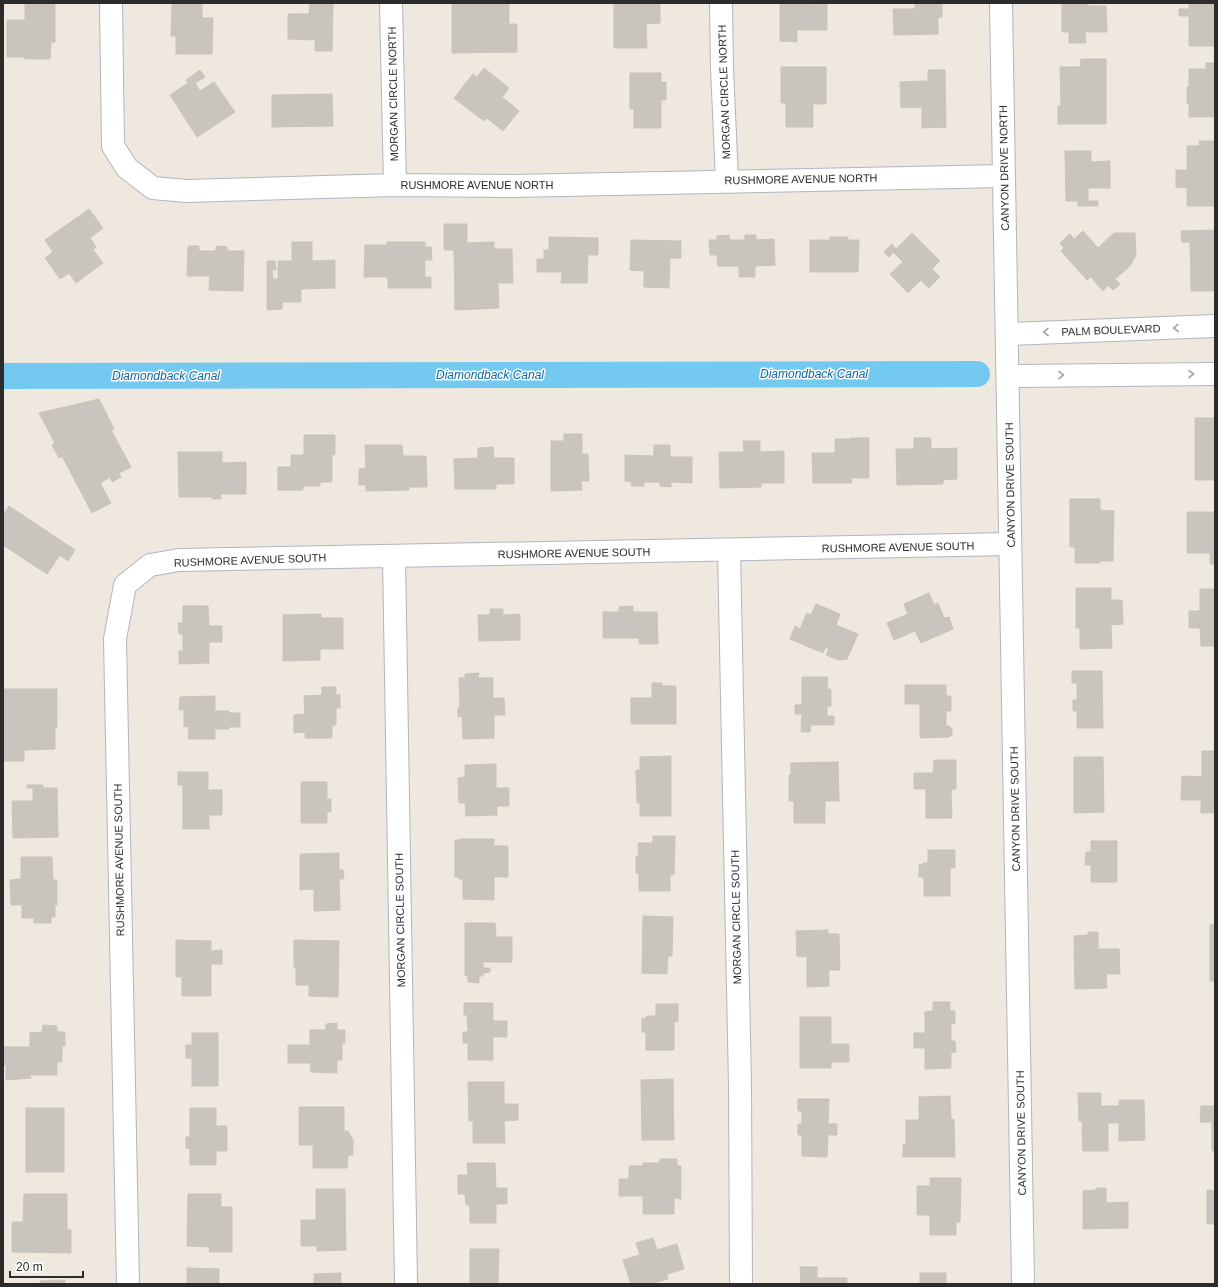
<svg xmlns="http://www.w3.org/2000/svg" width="1218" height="1287" font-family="Helvetica,sans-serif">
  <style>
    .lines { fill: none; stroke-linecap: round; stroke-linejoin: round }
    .canal { stroke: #73c9ef; stroke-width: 26 }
    .building { fill: #c9c5be; stroke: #c9c4b8 }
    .minor-casing { stroke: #b2b4c0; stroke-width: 24 }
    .minor { stroke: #fff; stroke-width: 22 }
    .oneway { stroke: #a0a0a0 }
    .labels { text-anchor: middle; stroke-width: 3; stroke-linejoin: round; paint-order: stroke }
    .street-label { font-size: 11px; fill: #2c2c2c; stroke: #fff }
    .water-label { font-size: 12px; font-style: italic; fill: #0e679f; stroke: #fff }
  </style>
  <rect width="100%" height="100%" fill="#eee8df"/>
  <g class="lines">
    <path class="canal" d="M3,376L977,374"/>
  </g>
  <path class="building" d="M25,3H55V42H51L50,59H25V57H7V20H25Z
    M172,3H202V18H213L212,54H176V36H171Z
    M310,3H333L332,51H315V40L288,39V14H309Z
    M452,3H509V24H517V52L452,53Z
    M614,3H660V23L646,24L647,48H614Z
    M780,3H810V4L827,5V30H797V42L780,41Z
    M915,3H942V17H938V34L894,35L893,9H915Z
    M1062,3H1088V6H1106L1107,32H1085L1086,43H1069V32H1062Z
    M1189,3H1215V46H1189V16H1179V9H1189Z
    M1081,59H1106V124H1058V106H1061L1060,67H1080Z
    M1206,63H1215V117H1189V103H1187V87H1189V69H1206Z
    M781,67H826V104H813V127H786V103H781Z
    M484,68L509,88L502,97L519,111L503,131L487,118L484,121L454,98L473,74L477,77Z
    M200,70L205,77L195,83L200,91L214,82L235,112L197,137L170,95L188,83L186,80Z
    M928,70H945L946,127L922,128V107L901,108L900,82L928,81Z
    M630,73H661V82H666V100H661V128H634V109H630Z
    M332,94L333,126L272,127V95Z
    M1199,141H1215V206H1187V188L1176,187V170H1187V146H1200Z
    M1065,151H1091V162L1110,161V188H1088V201H1098V206H1078V201H1066Z
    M89,209L103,228L90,238L96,247L93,250L103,263L76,283L69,273L60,279L45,258L53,252L45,240Z
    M444,224H467V243L494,242V249H512L513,283H498L499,308L455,310L454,250H444Z
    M1215,230V291H1191L1190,242H1182L1181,231Z
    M1083,231L1098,248L1114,233H1135L1136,255L1130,266L1115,279L1120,284L1113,290L1108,285L1103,291L1091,277L1087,280L1061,251L1064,248L1060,243L1070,234L1074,239Z
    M912,233L940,261L932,269L940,277L929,288L921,280L908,293L890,274L903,262L893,252L889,257L884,252L892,244L896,249Z
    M729,235L730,240H745V235H756V240L774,239L775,265L755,266V277H739V266H718L717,255H710L709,240H717V236Z
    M549,237L598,238V255H588L587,283H561L562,272H537V259H544V250H549Z
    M830,237H848V240H859L858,272H810V240H830Z
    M631,240L681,241V258H670L669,288L644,287V271L630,270Z
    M292,242H312V261L335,260V288L301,289V302H282V309L267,310V261H275L276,270H272L273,279H278V261H292Z
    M387,242H425V247H431L432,260H425V277H431V288H388V277H364L365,245H387Z
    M188,246H199V251H216V246L227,247V251H244L243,291L209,290L210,276H187Z
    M99,399L114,429L111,430L131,467L119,473L121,477L112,482L110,477L100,483L111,503L92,513L62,456L59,458L52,445L55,443L39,413Z
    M1195,418H1215V480H1195Z
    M564,434H582V454H588L589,481H581L582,490L551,491V441H564Z
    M304,435H335V455H332V482H320V486H303V490H278V467H291V455H304Z
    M850,438H869V478H851L852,483H813L812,453H835V439H850Z
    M914,438H931V449L957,448V479L943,480V484L897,485L896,449H914Z
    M743,441H760V452L784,451V483H761V487L720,488L719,452H744Z
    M365,445H402L403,456H426L427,487H409V490L366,491V485H359V469L366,468Z
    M654,445H670V457H692V483L671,482V487L660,486V482H644V486H631L632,482L625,481V455L654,456Z
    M493,447L494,458H514V484H496V489H455L454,459L478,458V448Z
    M178,452H222V463L246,462V494H220L221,499H212V497H179Z
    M1070,499H1100V510L1114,511L1113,561H1100V563H1075V547H1070Z
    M9,506L75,550L68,561L60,555L47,574L3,545V515Z
    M1187,512H1215V564H1210V553H1187Z
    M1076,588H1111V600H1122L1123,624L1111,625L1112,648L1080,649V628H1076Z
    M1200,589H1215V646H1201L1200,628H1189V611H1200Z
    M929,593L934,605L938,603L944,618L949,617L953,629L921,643L915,631L894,640L887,623L908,614L904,604Z
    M816,604L840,614L836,625L858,634L847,659L839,660L826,655L829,649L826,647L823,653L790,639L795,626L800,629L807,613L811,615Z
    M183,606H208L209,626H222V642H209V663L179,664V651H183V634H179L178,623H183Z
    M633,606V612H657L658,644H639V638H603V612H619V607Z
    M490,609H503V615L520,614V640L479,641L478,615H490Z
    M321,614V618H343V649H320V660L283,661V615Z
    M1072,671H1102L1103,728H1077V711H1073V700H1077V683H1072Z
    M479,673L478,678H493V698H504L505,715H494V738L463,739L462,716L458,717V708L460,707L459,678H465V674Z
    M802,677H828L827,689H831V706H827V716H834V725H811L810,732H801L802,714H795V705H802Z
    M652,683H662V686H676V724H631V698H652Z
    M905,685H946V696H951V711H946V726H949L952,729V735L949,737L920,738V704H905Z
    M322,687H336V695H340V708H336V725H332V738H305V732L294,733V715L305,714L304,696L322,695Z
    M3,689H57V727H55V749L24,750V761H3Z
    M215,696V711H229V713H240V727H229V729H215V739H188L189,726L184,727V710H179L180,697Z
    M1202,751H1215V813H1201V800H1181L1182,776L1202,777Z
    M671,756V816H640V803H637L636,770H640V757Z
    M1074,757H1103L1104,812L1074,813Z
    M934,760H956V789H951L952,818H926V789H914V773H933Z
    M838,762L839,801H825V823H794V801H789V775H791V763Z
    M496,764V788H509V806H497V815L466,816L465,803H459L458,778L465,777V765Z
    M178,772H208V790H222V815H209V829H183V785H178Z
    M301,782H327V799H331V812H327V823H301Z
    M27,785H43V788H57L58,837L13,838L12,801H33V788H27Z
    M653,836H675L674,875H670V891H639V873H636V856H639L638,843H653Z
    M460,839H494V846H508V877H494V900L463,899V879H459V877H455V840H460Z
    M1091,841H1117V882H1091V865H1085L1086,852H1091Z
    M928,850H955V868H950V896H924V877H919V865H923V863H928Z
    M339,853V870H343L344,879H339L340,910L314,911V889L300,890V854Z
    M21,857H52L53,880H57V905H55V917H51V923H34V918H22V905H11L10,880L21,879Z
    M643,916L673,917L672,956H668L667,974L642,973Z
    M465,923H495L496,937H512V962H483V968H490V972L483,973V976H479V983L468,982V976L465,975Z
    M1215,924V981H1210V925Z
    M828,930V934H839L840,970H829V986L807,987V957L797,956L796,931Z
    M1088,932H1098V949H1119L1120,974H1106L1107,988L1075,989L1074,936L1088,935Z
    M176,940L211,941V951L222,950V964H211V996H182V977H176Z
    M294,940L339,941L338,997L309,996V985H296V967H294Z
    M933,1002H950V1011H955V1024L951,1023V1041H955L956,1052L951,1053V1068L925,1069V1048H914V1033H925V1012L933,1011Z
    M464,1003H493V1021H507V1037H493V1060H468V1043H463V1032H468L467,1015H464Z
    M656,1004H678V1022H674V1050H646V1032H642V1018L646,1019V1016H656Z
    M800,1017H831V1044H849V1062H831V1068H800Z
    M337,1023V1030H345V1043H342V1060H337V1073L311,1072L310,1063H288V1045H310V1030H326V1024Z
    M43,1025L57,1026V1032H65V1046H62V1062H57V1075H30L31,1078L6,1080V1065H3V1047H30V1033L42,1032Z
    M192,1033H218V1086H192V1058H186V1045H192Z
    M673,1079L674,1140H642L641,1080Z
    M468,1082H504V1104H518V1120L504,1121L505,1143H473V1121H469Z
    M1078,1093H1101V1106H1119V1100H1144L1145,1140L1119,1141V1123H1108V1151H1083L1082,1121H1079Z
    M950,1096L951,1119L954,1120L955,1157H903V1145H906V1120H919V1097Z
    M798,1099H829L828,1124H837V1135H828L827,1157L802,1156V1135H798V1124H802V1111H798Z
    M1201,1106H1215V1151H1212V1122H1200Z
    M299,1107H344V1131H348L353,1140V1155H348L347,1168H313V1145H299Z
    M26,1108H64V1172H26Z
    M190,1108H216V1126H227V1151H216V1165H190V1149L186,1148V1137H190Z
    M660,1159H677V1166H681V1199L674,1198V1214H643V1196H619V1179H629V1166H643V1163H660Z
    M467,1163H495L496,1188H507V1204H496V1223H470V1205H466L465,1194H458V1175H468Z
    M930,1178H961L960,1222H956V1235H930V1215H917V1186H930Z
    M1096,1188H1106V1203L1128,1202V1228L1083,1229V1191L1096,1190Z
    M316,1189H345L346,1250L317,1251V1246H301V1220H316Z
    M1207,1190L1215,1191V1224H1207Z
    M24,1194H67V1230H71V1253L12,1252V1222H23Z
    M188,1194H221V1207H232V1252H209L210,1247L187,1246Z
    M653,1238L657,1250L677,1244L684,1269L667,1274L668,1279L649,1284H631L623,1260L640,1255L636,1243Z
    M470,1249H499L498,1284H470Z
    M800,1267H817V1278H847V1284H801Z
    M187,1268L219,1269V1284H187Z
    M341,1273V1284H314V1274Z
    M920,1273H946V1284H920Z
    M65,1280V1284H40V1281Z"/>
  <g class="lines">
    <g class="minor-casing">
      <path id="minor" d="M111,3L113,146L127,168L153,188L186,191L395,185L512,186L1004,176
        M391,3L395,185
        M721,3L722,68L727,180
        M1001,3L1023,1284
        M1008,334L1215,326
        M1008,376L1215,374
        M729,550L740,1086L741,1284
        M394,556L406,1284
        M128,1284L115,639L125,585L150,565L179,560L1010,544"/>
    </g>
    <use href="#minor" class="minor"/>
  </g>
  <defs><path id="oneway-chevron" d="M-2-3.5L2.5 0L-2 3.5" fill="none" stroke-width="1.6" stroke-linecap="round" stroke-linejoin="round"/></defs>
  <g class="oneway">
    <use href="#oneway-chevron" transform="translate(1176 328) rotate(178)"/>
    <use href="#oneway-chevron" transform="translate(1046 332) rotate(178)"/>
    <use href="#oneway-chevron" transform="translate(1191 374) rotate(-1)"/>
    <use href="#oneway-chevron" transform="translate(1061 375) rotate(-1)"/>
  </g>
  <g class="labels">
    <g class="street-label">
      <text transform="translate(724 92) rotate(-92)" y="4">MORGAN CIRCLE NORTH</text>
      <text transform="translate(393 94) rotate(-91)" y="4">MORGAN CIRCLE NORTH</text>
      <text transform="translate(1004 168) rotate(-91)" y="4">CANYON DRIVE NORTH</text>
      <text transform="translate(801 179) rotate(-1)" y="4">RUSHMORE AVENUE NORTH</text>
      <text x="477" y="189">RUSHMORE AVENUE NORTH</text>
      <text transform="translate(1111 330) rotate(-2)" y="4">PALM BOULEVARD</text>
      <text transform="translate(1010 485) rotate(-91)" y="4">CANYON DRIVE SOUTH</text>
      <text transform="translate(898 547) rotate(-1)" y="4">RUSHMORE AVENUE SOUTH</text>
      <text transform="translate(574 553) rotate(-1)" y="4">RUSHMORE AVENUE SOUTH</text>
      <text transform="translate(250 560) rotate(-2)" y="4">RUSHMORE AVENUE SOUTH</text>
      <text transform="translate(1015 809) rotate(-91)" y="4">CANYON DRIVE SOUTH</text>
      <text transform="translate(119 860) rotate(-91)" y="4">RUSHMORE AVENUE SOUTH</text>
      <text transform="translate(736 917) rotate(-91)" y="4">MORGAN CIRCLE SOUTH</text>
      <text transform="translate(400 920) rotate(-91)" y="4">MORGAN CIRCLE SOUTH</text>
      <text transform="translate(1021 1133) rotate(-91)" y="4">CANYON DRIVE SOUTH</text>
    </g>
    <g class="water-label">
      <text x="814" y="378">Diamondback Canal</text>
      <text x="490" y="379">Diamondback Canal</text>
      <text x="166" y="380">Diamondback Canal</text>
    </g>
  </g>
  <rect width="1218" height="1287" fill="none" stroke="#2c2c2c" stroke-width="8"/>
  <path d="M10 1271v6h73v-6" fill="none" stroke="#2c2c2c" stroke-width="2"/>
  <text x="16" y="1271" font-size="12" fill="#2c2c2c" stroke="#ffffff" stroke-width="3" paint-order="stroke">20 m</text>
</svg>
